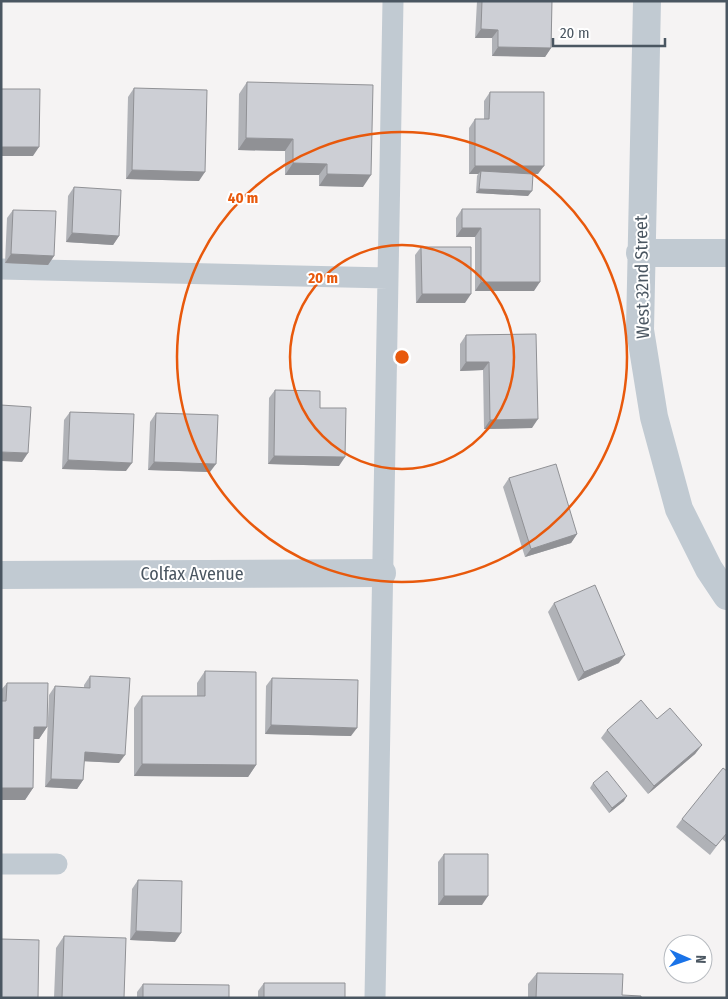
<svg xmlns="http://www.w3.org/2000/svg" width="728" height="999" font-family="'Fira Sans Condensed',sans-serif">
  <style>
    .lines { fill: none; stroke-linecap: round; stroke-linejoin: round }
    .lane { stroke: #c1cad2; stroke-width: 21 }
    .street { stroke: #c1cad2; stroke-width: 28 }
    .wall { fill: #b0b2b7 }
    .shaded-wall { fill: #909195 }
    .building { fill: #cdcfd5; stroke: #909195 }
    .ring { fill: none; stroke: #e8590c; stroke-width: 2.5 }
    .labels { text-anchor: middle; stroke-width: 4; stroke-linejoin: round; paint-order: stroke }
    .street-label { font-size: 18px; fill: #4a5661; stroke: #fff }
    .centre { fill: #e8590c; stroke: #fff; stroke-width: 2.5 }
    .ring-label { font-size: 15px; text-anchor: middle; font-weight: bold; fill: #e8590c; stroke: #fff; stroke-width: 4; stroke-linejoin: round; paint-order: stroke }
  </style>
  <rect width="100%" height="100%" fill="#f5f3f3"/>
  <g class="lines">
    <path class="lane" d="M1,269L388,278
      M1,864H57
      M375,998L393,1"/>
    <path class="street" d="M647,1L640,330L654,417L679,509L709,569L727,596
      M640,253H727
      M1,575L382,573"/>
  </g>
  <path class="wall" d="M477,1H552L551,48L545,57L492,56V38H475Z
    M247,82L363,187L319,186V175H285V151L238,150L239,94Z
    M134,88L199,181L126,179L128,97Z
    M490,92L538,174H533L528,196L476,193L477,176L478,174H469V128L475,119H484V101Z
    M74,187L119,236L113,245L66,242L68,196Z
    M462,209H540L534,291H475V237H456V218Z
    M13,210L54,256L48,265L5,263L7,218Z
    M421,247L465,303H416L415,255Z
    M536,334L532,428L484,429L483,370L460,371V344L466,335Z
    M275,390L320,408L339,466L268,464L269,398Z
    M70,412L126,471L62,469L64,420Z
    M156,413L210,472L148,470L150,422Z
    M509,478L577,534L571,543L525,557L503,487Z
    M554,603L619,663L578,681L548,612Z
    M205,671L256,765L248,777L134,776V708L142,696H197V683Z
    M90,676L119,763L84,761L83,780L77,789L45,787L49,695L55,686L84,688V685Z
    M272,678L351,736L265,734L266,686Z
    M7,683L47,727L39,739H34L33,788L25,800H1V690Z
    M657,719L702,745L695,754L648,794L601,738L607,730Z
    M727,771V843L722,839L710,855L676,827L682,819Z
    M593,783L624,801L609,813L590,788Z
    M444,854L482,905H438V862Z
    M138,880L175,942L130,940L132,889Z
    M64,936L124,998H54L56,948Z
    M537,973L622,995L641,998H528V984Z
    M264,983L345,998H258V991Z
    M143,984L229,998H137V992Z"/>
  <path class="shaded-wall" d="M481,29L498,30L492,38H475Z
    M498,47L551,48L545,57L492,56Z
    M246,138L293,139L285,151L238,150Z
    M1,147H39L33,156H1Z
    M293,163L327,164L319,175H285Z
    M475,166H544L538,174H480L481,171L478,174H469Z
    M132,170L205,172L199,181L126,179Z
    M327,174L371,175L363,187L319,186Z
    M479,189L532,191L528,196L476,193Z
    M462,228H481L475,237H456Z
    M72,233L119,236L113,245L66,242Z
    M11,254L54,256L48,265L5,263Z
    M481,282H540L534,291H475Z
    M422,294H471L465,303H416Z
    M466,362H489L483,370L460,371Z
    M538,419L532,428L484,429L490,420Z
    M1,452L28,453L22,462L1,461Z
    M274,456L345,457L339,466L268,464Z
    M68,460L132,463L126,471L62,469Z
    M154,462L216,464L210,472L148,470Z
    M577,534L571,543L525,557L531,549Z
    M625,655L619,663L578,681L584,672Z
    M271,725L357,728L351,736L265,734Z
    M34,727H47L39,739H25Z
    M702,745L695,754L648,794L654,786Z
    M85,752L125,755L119,763L79,761Z
    M142,764L256,765L248,777L134,776Z
    M51,779L83,780L77,789L45,787Z
    M1,788H33L25,800H1Z
    M627,796L624,801L609,813L612,808Z
    M444,896H488L482,905H438Z
    M136,931L181,933L175,942L130,940Z"/>
  <path class="building" d="M482,1H552L551,48L498,47V30L481,29Z
    M247,82L373,85L371,175L327,174V164L293,163V139L246,138Z
    M134,88L207,90L205,172L132,170Z
    M1,89H40L39,147H1Z
    M490,92H544V166H475V119H489Z
    M481,171L533,174L532,191L479,189Z
    M74,187L121,190L119,236L72,233Z
    M462,209H540V282H481V228H462Z
    M13,210L56,211L54,256L11,254Z
    M421,247H471V294H422Z
    M536,334L538,419L490,420L489,362H466V335Z
    M275,390L320,391V408H346L345,457L274,456Z
    M1,405L31,407L28,453L1,452Z
    M70,412L134,414L132,463L68,460Z
    M156,413L218,415L216,464L154,462Z
    M556,464L577,534L531,549L509,478Z
    M595,585L625,655L584,672L554,603Z
    M205,671L256,672V765L142,764V696H205Z
    M90,676L130,678L125,755L85,752L83,780L51,779L55,686L90,688Z
    M272,678L358,680L357,728L271,725Z
    M7,683H48L47,727H34L33,788H1V701H6Z
    M641,700L657,719L670,708L702,745L654,786L607,730Z
    M723,768L727,771V833L716,846L682,819Z
    M607,771L627,796L612,808L593,783Z
    M444,854H488V896H444Z
    M138,880L182,881L181,933L136,931Z
    M64,936L126,938L124,998H62Z
    M1,939L39,940L38,998H1Z
    M537,973L623,974L622,995L641,996V998H536Z
    M264,983H345V998H264Z
    M143,984L229,985V998H143Z"/>
  <g class="ring">
    <circle cx="402" cy="357" r="112"/>
    <circle cx="402" cy="357" r="225"/>
  </g>
  <g class="labels">
    <g class="street-label">
      <text transform="translate(642 277) rotate(-91)" y="6">West 32nd Street</text>
      <text x="192" y="580">Colfax Avenue</text>
    </g>
  </g>
  <circle cx="402" cy="357" r="8" class="centre"/>
  <g class="ring-label">
    <text x="243" y="203">40 m</text>
    <text x="323" y="283">20 m</text>
  </g>
  <rect width="728" height="999" fill="none" stroke="#4a5661" stroke-width="5"/>
  <g transform="translate(688 959) rotate(92)"><circle r="24" fill="#ffffff" stroke="#b7bbc0"/>
  <path d="M0-4L9 19L0 12L-9 19Z" fill="#1a73e8"/>
  <text y="-8" font-size="14" font-weight="bold" text-anchor="middle" fill="#4a5661">N</text>
  </g>
  <path d="M553 38v8h112v-8" fill="none" stroke="#4a5661" stroke-width="2.5"/>
  <text x="560" y="38" font-size="15" fill="#4a5661" stroke="#ffffff" stroke-width="4" paint-order="stroke">20 m</text>
</svg>
